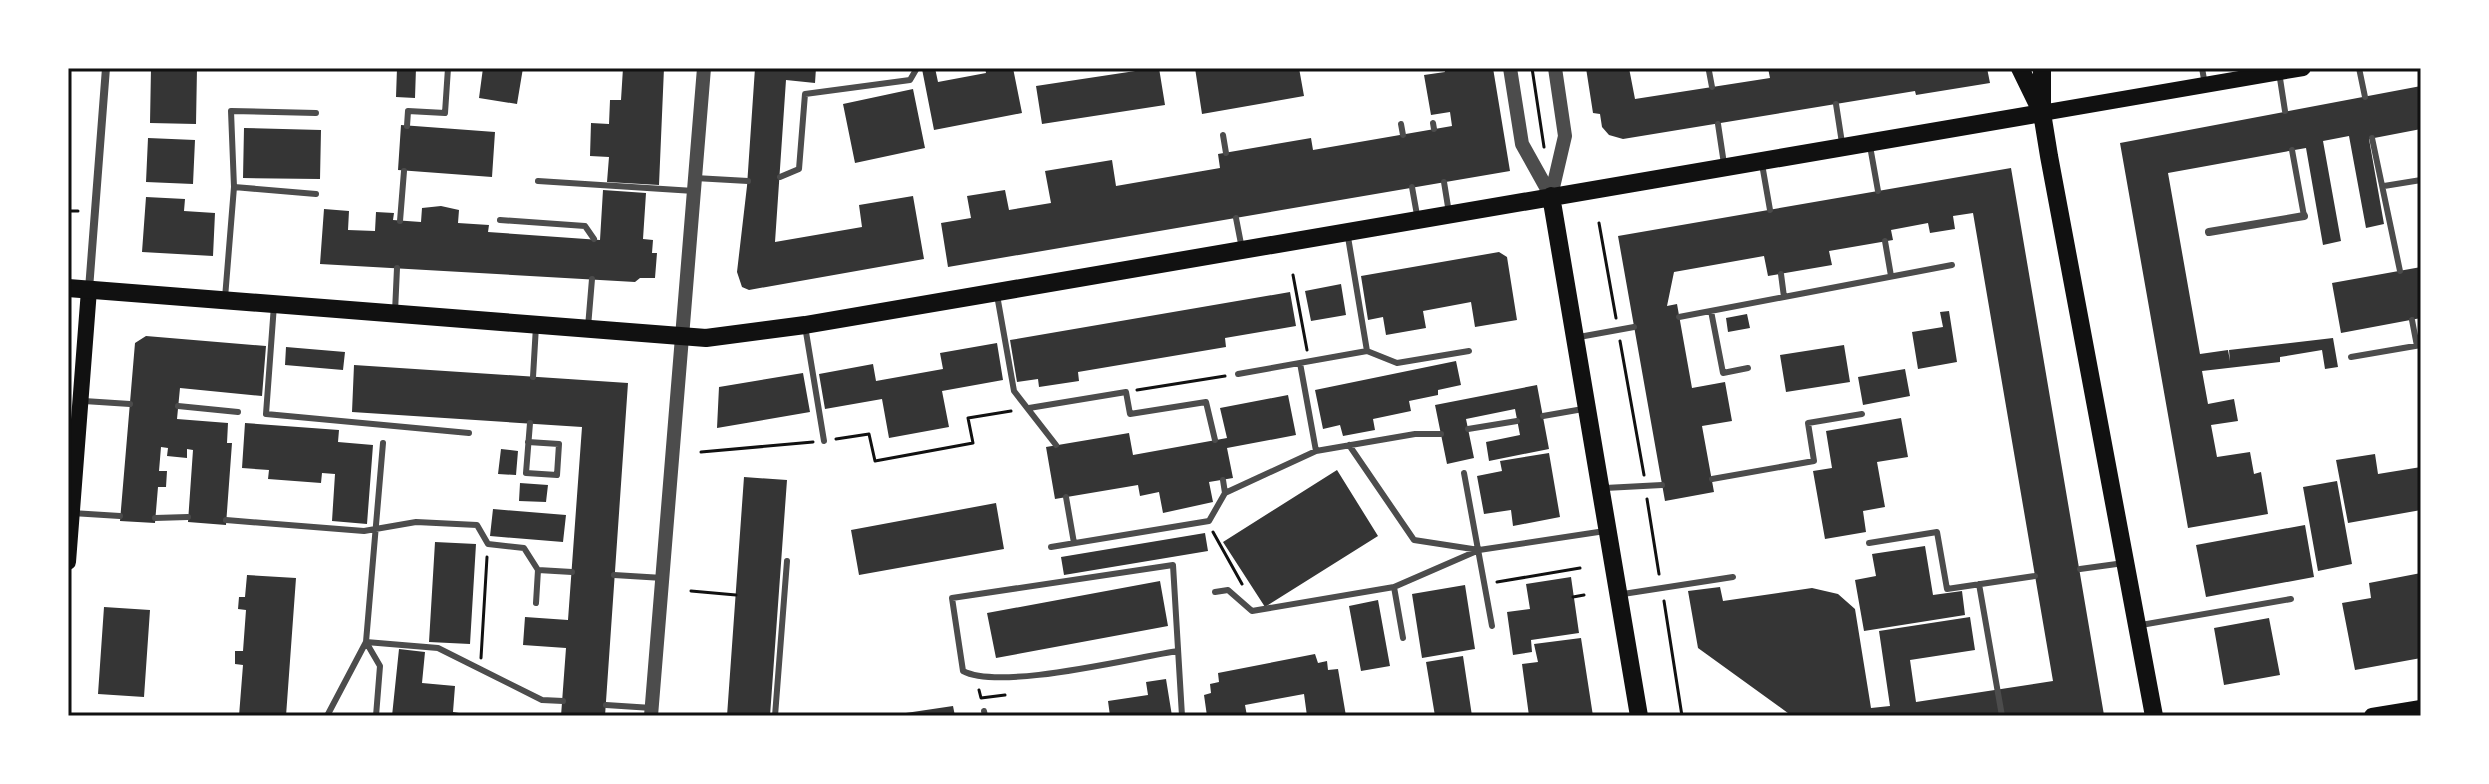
<svg xmlns="http://www.w3.org/2000/svg" width="2489" height="784" font-family="Barlow,sans-serif">
  <style>
    .building { fill: #353535 }
    .lines { fill: none; stroke-linecap: round; stroke-linejoin: round }
    .path { stroke: #111; stroke-width: 3 }
    .service { stroke: #4c4c4c; stroke-width: 6 }
    .minor { stroke: #4c4c4c; stroke-width: 8 }
    .tertiary { stroke: #4c4c4c; stroke-width: 14 }
    .secondary { stroke: #111; stroke-width: 16 }
    .primary { stroke: #111; stroke-width: 18 }
    .neatline { fill: none; stroke: #111; stroke-width: 3 }
  </style>
  <rect width="100%" height="100%" fill="#fff"/>
  <path class="building" d="M151,68H197L196,124L150,123Z
    M397,68H416L415,98L396,97Z
    M483,68H523L517,104L479,98Z
    M623,68H664L659,185L607,182L609,157L590,156L591,123L609,124L610,100H621Z
    M755,68H816L815,83L786,80L775,242L862,227L859,205L913,196L924,259L749,290L742,287L737,272L747,186Z
    M935,68L938,82L986,73L985,68H1013L1022,113L934,130L922,69Z
    M1155,68H1159L1165,105L1042,124L1036,86Z
    M1195,68H1299L1304,96L1202,114Z
    M1444,68H1493L1510,171L948,267L941,223L971,218L967,196L1005,190L1009,210L1051,203L1045,171L1112,160L1116,186L1220,168L1218,154L1311,138L1313,150L1452,126L1450,112L1431,115L1424,75L1445,72Z
    M1586,68H1629L1635,99L1770,78L1768,68H1987L1990,83L1916,95L1915,91L1623,139L1609,135L1602,127L1600,114L1593,113Z
    M2421,86V129L2369,139L2384,224L2366,228L2349,136L2323,141L2341,241L2323,245L2306,148L2168,173L2200,354L2228,350L2230,361L2229,350L2333,338L2338,367L2325,369L2322,350L2280,357V362L2202,371L2208,404L2234,399L2238,421L2211,425L2217,457L2250,452L2254,474L2261,472L2268,514L2188,528L2120,143Z
    M913,89L925,148L855,163L843,104Z
    M401,125L495,132L492,177L398,170Z
    M244,128L321,130L320,179L243,178Z
    M148,138L195,140L193,184L146,182Z
    M2011,168L2104,715L1792,716L1698,648L1688,591L1720,587L1723,601L1812,588L1838,594L1855,609L1871,708L1890,706L1879,631L1970,617L1975,650L1910,660L1916,702L2053,681L1973,213L1953,216L1955,229L1930,233L1928,223L1891,230L1893,240L1829,251L1832,265L1768,276L1764,256L1674,272L1667,306L1677,304L1692,388L1725,382L1732,421L1702,426L1714,492L1665,501L1618,236Z
    M603,190L646,193L643,239L653,240L652,253H657L655,278H640L635,282L320,264L324,209L349,211L348,230L375,231L376,212L394,213L393,220L421,222L422,208L441,206L459,210L458,223L489,225L488,232L600,240Z
    M146,197L185,199L184,211L215,213L213,256L142,252Z
    M1499,252L1507,257L1517,320L1475,327L1471,302L1423,311L1426,328L1386,335L1383,317L1368,320L1361,276Z
    M2421,267V318L2341,333L2332,283Z
    M1341,284L1346,315L1311,321L1305,291Z
    M1290,292L1296,326L1225,338L1226,347L1078,372L1079,381L1039,387L1038,379L1017,382L1010,340Z
    M1949,311L1957,362L1918,369L1912,332L1943,327L1940,312Z
    M1747,314L1750,328L1728,332L1726,318Z
    M146,336L266,346L262,396L180,388L177,419L228,423L227,443H232L226,525L188,522L193,450L187,449V458L167,456L168,448L161,447L159,471H167L166,487H158L155,523L120,521L135,343Z
    M997,343L1003,380L942,391L949,427L889,438L882,399L825,409L819,374L873,364L876,381L943,369L940,353Z
    M1844,345L1850,382L1786,392L1780,355Z
    M286,347L345,352L343,370L285,365Z
    M1456,361L1461,385L1438,390V395L1409,401L1411,411L1373,419L1375,430L1343,436L1340,425L1323,429L1315,390Z
    M354,365L628,383L605,716H561L566,648L523,645L525,617L568,620L582,427L352,412Z
    M1905,369L1910,396L1863,405L1858,377Z
    M803,373L810,412L717,428L719,387Z
    M1537,385L1549,449L1489,461L1486,442L1520,435L1515,409L1466,419L1474,458L1447,464L1435,405Z
    M1288,395L1296,435L1227,448L1233,478L1209,482L1213,502L1163,513L1159,492L1140,496L1138,485L1055,499L1046,447L1129,433L1133,455L1227,438L1220,408Z
    M1901,418L1908,457L1877,462L1885,507L1863,511L1866,532L1825,539L1813,471L1832,468L1826,431Z
    M245,423L339,430L338,442L373,445L367,524L332,521L335,474L322,473L321,483L268,479L269,470L242,468Z
    M501,449L518,451L516,475L498,474Z
    M1549,453L1560,517L1513,526L1511,510L1484,514L1477,476L1502,471L1500,461Z
    M2375,454L2378,474L2421,467V510L2348,523L2336,460Z
    M1337,470L1378,536L1265,607L1223,542Z
    M744,477L787,480L770,716H727Z
    M2337,481L2352,564L2318,571L2303,487Z
    M520,483L548,485L546,502L519,501Z
    M996,503L1004,549L859,575L851,530Z
    M493,509L566,515L563,542L490,536Z
    M2305,525L2314,577L2206,597L2196,545Z
    M1205,533L1208,551L1064,575L1061,557Z
    M435,542L476,544L470,644L429,642Z
    M1925,546L1933,595L1962,591L1965,615L1864,631L1855,580L1876,576L1872,554Z
    M2421,573V658L2355,670L2342,603L2371,598L2369,583Z
    M247,575L296,578L286,716H239L243,665L235,664V651H243L246,610L238,609L239,597H245Z
    M1571,577L1579,633L1531,640L1532,652L1513,655L1507,612L1530,609L1526,584Z
    M1160,581L1168,626L996,658L987,613Z
    M1465,585L1475,649L1422,658L1412,594Z
    M1378,600L1390,666L1361,671L1349,606Z
    M104,607L150,610L144,697L98,694Z
    M2269,618L2280,675L2224,685L2214,628Z
    M1581,638L1593,716H1529L1522,664L1538,662L1534,644Z
    M399,649L425,652L422,683L455,686L453,712L477,716H392Z
    M1315,654L1318,663L1327,661L1328,670L1338,669L1346,716H1307L1304,694L1245,705L1247,716H1207L1204,695L1211,693L1210,684L1219,682L1218,673Z
    M1463,656L1472,716H1435L1426,662Z
    M1166,679L1172,716H1110L1108,701L1148,695L1146,682Z
    M953,706L955,716H899V714Z"/>
  <g class="lines">
    <path class="path" d="M1532,68L1544,147
      M68,211H78
      M1599,223L1616,318
      M1293,275L1307,350
      M1620,341L1644,475
      M1137,390L1225,376
      M836,439L869,434L875,461L973,443L968,418L1011,411
      M701,452L813,442
      M1647,499L1659,574
      M1213,532L1242,584
      M1497,582L1580,568
      M691,591L736,595
      M1573,597L1584,595
      M1664,601L1682,716
      M481,658L487,557
      M979,690L981,698L1005,695
      M1080,716L1086,715"/>
    <path class="service" d="M2202,68L2205,85
      M2359,68L2365,97
      M1709,71L1712,87
      M2279,72L2285,111
      M1836,104L1842,143
      M1433,123L1434,129
      M1401,124L1403,135
      M1718,124L1724,164
      M407,126L408,111L445,113L448,68
      M1223,135L1226,153
      M2372,138L2400,271
      M1870,146L1878,191
      M2292,150L2304,216
      M1762,164L1770,210
      M780,177L799,169L805,94L910,80L917,68
      M695,178L748,181
      M538,181L694,191
      M1444,182L1449,213
      M2384,186L2421,180
      M234,187L316,194
      M1412,187L1417,215
      M1236,218L1242,249
      M500,220L585,226L594,239
      M400,221L404,171
      M1348,237L1367,351
      M1885,241L1891,276
      M1781,274L1784,297
      M997,295L1014,391L1056,445
      M225,298L234,187L231,111L316,113
      M274,305L266,414L469,433
      M1711,311L1723,373L1748,368
      M395,312L397,268
      M1679,317L1952,265
      M2412,320L2417,346
      M805,326L824,441
      M588,327L592,279
      M1579,337L1634,327
      M2351,357L2421,345
      M1300,363L1316,451
      M1238,374L1367,351L1397,363L1469,351
      M533,377L536,326
      M84,401L130,404
      M178,406L238,412
      M1029,408L1126,392L1130,414L1206,402L1215,440
      M1543,416L1583,409
      M1468,429L1517,421
      M528,442L559,444L557,475L526,473L530,423
      M1349,445L1414,540L1479,550
      M1464,473L1492,626
      M1712,479L1814,461L1808,423L1862,414
      M1223,480L1225,493
      M1605,488L1662,485
      M1066,497L1074,543
      M72,513L120,516
      M155,518L188,517
      M226,520L364,531L416,522L477,525L488,544L524,548L538,570L536,603
      M1869,543L1937,532L1947,589L2035,576
      M1051,547L1209,521L1225,493L1316,451L1415,434H1441
      M2080,569L2124,563
      M538,570L572,572
      M614,575L663,578
      M1979,584L2002,716
      M1215,592L1228,590L1252,611L1394,587
      M1623,594L1733,577
      M2141,625L2291,599
      M1403,638L1394,587L1479,550L1605,531
      M366,642L438,648L542,700L563,701
      M366,642L380,666L376,716
      M1178,651C1131,658 1000,691 963,671L952,598L1173,565L1182,716
      M606,705L652,708
      M984,711L985,716
      M327,716L366,642L383,443
      M775,716L787,561"/>
    <path class="minor" d="M2209,232L2304,216
      M89,289L106,68"/>
    <path class="tertiary" d="M1510,68L1522,144L1551,196
      M1551,196L1565,136L1555,68
      M651,716L704,68"/>
    <path class="secondary" d="M2042,113L2303,68
      M68,562L89,290
      M2372,716L2421,708"/>
    <path class="primary" d="M2020,68L2039,107
      M2042,68V113L2049,156L2154,716
      M1551,196L1639,716
      M68,288L706,338L805,325L2042,113"/>
  </g>
  <rect width="2489" height="784" fill="none" stroke="#ffffff" stroke-width="140"/>
  <rect x="70" y="70" width="2349" height="644" class="neatline"/>
</svg>
